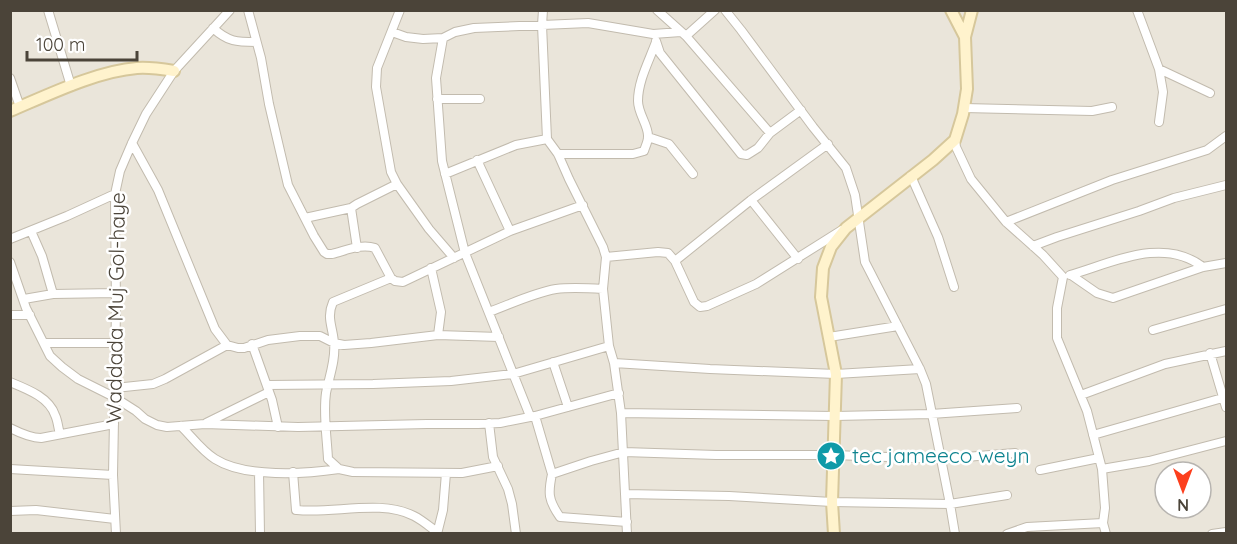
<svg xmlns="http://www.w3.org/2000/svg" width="1237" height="544" font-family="Quicksand,sans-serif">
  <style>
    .residential { fill: #eae5da; fill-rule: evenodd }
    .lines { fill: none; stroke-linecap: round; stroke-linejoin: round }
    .street-casing { stroke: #c2bbae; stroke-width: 10 }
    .secondary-casing { stroke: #d6c79b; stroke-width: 14 }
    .street { stroke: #fff; stroke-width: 8 }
    .secondary { stroke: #fff3cd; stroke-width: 10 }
    .labels { text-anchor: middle; stroke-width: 5; stroke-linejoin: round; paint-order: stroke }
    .street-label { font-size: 21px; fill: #4b4439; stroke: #fff }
    .culture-label { font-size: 21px; fill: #0d838f; stroke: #fff; text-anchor: start }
  </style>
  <rect width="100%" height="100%" fill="#f6f3ec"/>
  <path class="residential" d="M10,11H1226V533H11ZM1165,472H1201V508H1165Z"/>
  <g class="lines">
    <g class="street-casing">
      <path id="street" d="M48,10L71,86
        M248,10L261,58L269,104L288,185L314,236L324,252L327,254H332C345,251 361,243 375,248L391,278L395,281L403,282L510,231L583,205
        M400,10L377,68L376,87L391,172L397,184L429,229L454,258
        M543,10L542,25L547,139L558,154L569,179L603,247L606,257L603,289L609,346L614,363L621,413L627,534
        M657,10L686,36L770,133L801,110
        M1137,10L1159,69L1163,92L1159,122
        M213,28C228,42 237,42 256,42
        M392,32L406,37L423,39L443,38L455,32L474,28L588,23L653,34L681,32
        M686,36L715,10
        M443,38L436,78L442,161L465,253L530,416
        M656,41L660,53L741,154L747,155L758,148L770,133
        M1159,69L1210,93
        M10,78L20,107
        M437,99H480
        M964,108L1092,111L1112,107
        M648,137L669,144L693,174
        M955,140L956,147L971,179L1006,222L1043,255L1063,277
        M132,143L158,190L215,329L227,345L238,348H244L268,340L300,336H320L334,343L344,345L371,343L438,335L499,337
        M558,154H633L644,151C645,147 648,142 648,137C649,126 638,114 638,101C638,81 649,61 656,42
        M477,160L510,231
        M445,174L516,145L547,139
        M911,176L938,237L954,287
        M751,200L798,259
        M351,208L357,248
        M305,218L351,208L357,204L397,184
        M1006,222L1112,180L1207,150L1226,136
        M31,231L42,256L53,294
        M10,239L67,216L115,194
        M1033,246L1057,237L1139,211L1174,198L1226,185
        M606,257L658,252L668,253L675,261L751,200L828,144
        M675,261L694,302L700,307L707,306L756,284L842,230
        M10,262L26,308L50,356L62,367L78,379L114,397L136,411L145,419L157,425L167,427L205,424L298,427L427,424H478L500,423L535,416L619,393
        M431,268L441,312L438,335
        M1070,275C1112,263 1163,236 1203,267
        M1071,275L1097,293L1113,298L1203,267L1226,263
        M1063,277L1057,308V338L1087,411L1102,469L1105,508L1103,523L1106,534
        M391,278L333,302C326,318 333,327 334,343C336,360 329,377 326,393C323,414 327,438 328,459L339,469L353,472L462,473L498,466
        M24,299L53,294L116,293
        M489,312C511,304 533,293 556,289C571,287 587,288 603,289
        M10,315H30
        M1153,330L1226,309
        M829,337L898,326
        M44,343H115
        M252,344L272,400L278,427
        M1210,353L1226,407
        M553,362L568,407
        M614,363L710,369L836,374L920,369
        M10,382C27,389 49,397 55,415C58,421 58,428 60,434
        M267,385L373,384L451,381L513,374L609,346
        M115,388L153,384L165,379L227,345
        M1081,395L1165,364L1226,351
        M621,413L835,416L931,414L1017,408
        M535,416L552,474L591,461L624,452L716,455H834L941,459L1015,453
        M206,423L269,392
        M489,423L493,457L508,489L512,504L516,534
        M181,426C192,437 202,451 215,459C245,478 305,474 339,469
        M10,428C20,433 31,438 41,438L114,424
        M1093,435L1226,397
        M10,469L113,475
        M1102,469L1149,461L1226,441
        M1040,470L1099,458
        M259,472L260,534
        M293,472L296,510H297C334,514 381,499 414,516C422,520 430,527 437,532
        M552,474C548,493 548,500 560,517L627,522
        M625,494L729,496L832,502L950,504L926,384L920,369L865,262L855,195L846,168L813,127L741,30L725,10
        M10,511L36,510L115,519
        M116,534L113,475L116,309L115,194L120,171L132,143L146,114L174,71L230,10
        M437,534L443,510L446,473
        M955,534L950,504L1007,495
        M1007,534L1027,527L1103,523
        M1212,534L1226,532"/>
    </g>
    <g class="secondary-casing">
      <path id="secondary" d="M951,10L965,37
        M10,111C48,95 97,71 137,68C150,67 162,69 174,71
        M834,534L832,502L836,374L821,297L823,268L831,247L846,228L933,160L955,140L963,114L967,89L965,37L972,10"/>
    </g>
    <use href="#street" class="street"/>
    <use href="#secondary" class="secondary"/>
  </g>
  <defs>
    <g id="sight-disc" transform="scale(1.5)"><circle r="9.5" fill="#0f9aa8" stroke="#fff"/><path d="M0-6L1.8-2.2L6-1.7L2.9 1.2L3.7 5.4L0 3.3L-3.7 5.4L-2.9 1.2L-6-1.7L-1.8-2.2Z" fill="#fff"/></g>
  </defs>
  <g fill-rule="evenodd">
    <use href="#sight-disc" x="831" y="456"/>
  </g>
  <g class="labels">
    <g class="street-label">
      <text transform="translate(116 308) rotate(-89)" y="7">Waddada Muj Gol-haye</text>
    </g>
    <g class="culture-label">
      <text x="852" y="463">tec jameeco weyn</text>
    </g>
  </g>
  <rect width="1237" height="544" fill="none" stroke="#4b4439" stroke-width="24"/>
  <g transform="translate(1183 490) rotate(180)"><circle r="28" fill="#ffffff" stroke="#b7b4b0" stroke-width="1.5"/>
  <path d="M0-4.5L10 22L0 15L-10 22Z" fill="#fc3f1d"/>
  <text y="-9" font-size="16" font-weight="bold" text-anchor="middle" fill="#4b4439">N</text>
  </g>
  <path d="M27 51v9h110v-9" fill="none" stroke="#4b4439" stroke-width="3"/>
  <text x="36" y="51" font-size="18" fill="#4b4439" stroke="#ffffff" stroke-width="4.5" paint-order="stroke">100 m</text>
</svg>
